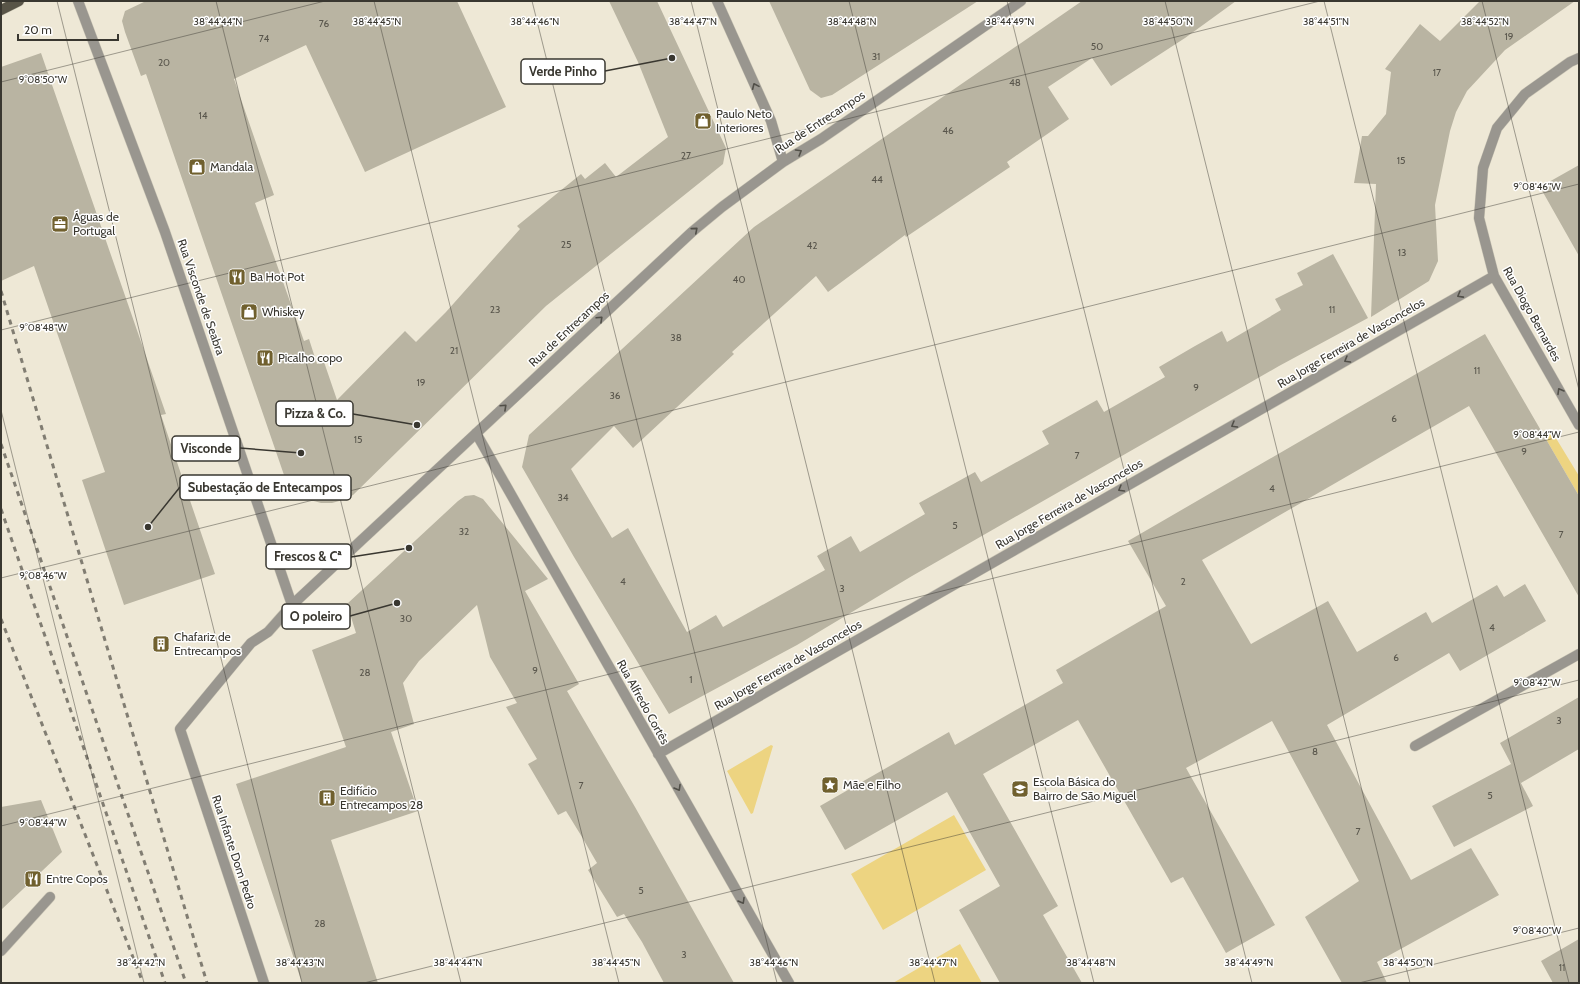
<svg xmlns="http://www.w3.org/2000/svg" width="1580" height="984" font-family="Cabin,sans-serif">
  <style>
    .green { fill: #edd481 }
    .building { fill: #b9b4a2 }
    .lines { fill: none; stroke-linecap: round; stroke-linejoin: round }
    .minor-casing { stroke: #cac5b5; stroke-width: 11 }
    .major-casing { stroke: #cac5b5; stroke-width: 11 }
    .minor { stroke: #99968f; stroke-width: 10 }
    .major { stroke: #585447; stroke-width: 10 }
    .rail { stroke: #817d72; stroke-width: 3; stroke-dasharray: 5 5; stroke-linecap: butt }
    .oneway { stroke: #514f48 }
    .ticks { fill: none; stroke: #393730; stroke-width: 1; stroke-opacity: 0.45 }
    .labels { text-anchor: middle; stroke-width: 3; stroke-linejoin: round; paint-order: stroke }
    .number-label { font-size: 10px; fill: #59564c }
    .poi-label { font-size: 12px; fill: #393730; stroke: #fff; text-anchor: start }
    .street-label { font-size: 12px; fill: #393730; stroke: #fff }
    .ticks-label { font-size: 10px; text-anchor: middle; fill: #393730; stroke: #fff; stroke-width: 3; stroke-linejoin: round; paint-order: stroke }
    .leader { fill: none; stroke: #393730; stroke-width: 1.5 }
    .callout-dot { fill: #393730; stroke: #fff; stroke-width: 1.5 }
    .callout { fill: #fff; stroke: #393730; stroke-width: 1.5 }
    .callout-label { font-size: 13px; text-anchor: middle; font-weight: bold; fill: #393730 }
  </style>
  <rect width="100%" height="100%" fill="#eee8d6"/>
  <path class="green" d="M1551,430L1579,476V496L1543,434Z
    M771,745L773,746L753,813L751,814L727,771Z
    M954,815L986,870L883,930L851,874Z
    M960,944L982,983H893Z"/>
  <path class="building" d="M146,1H457L506,107L365,172L306,45L234,79L274,195L255,203L304,341L309,339L317,364L324,362L337,400L405,331L416,342L446,312L520,229L517,226L581,174L585,179L605,163L616,177L668,137L638,62L609,1H657L726,148L723,164L546,306L353,495L343,500L332,503H321L310,500L300,496L284,475L146,74L141,76L125,32L122,21L125,11Z
    M769,1H978L832,95L821,98L810,90Z
    M1082,1H1236L1185,38L1111,86L1092,58L1048,87L1069,119L1007,162L1010,167L906,237L905,235L828,292L816,276L732,352L734,354L633,448L614,426L571,469L612,538L628,528L687,632L716,615L723,627L825,570L817,556L851,536L860,552L925,514L919,503L975,472L981,482L1049,444L1042,431L1097,400L1104,412L1165,377L1159,367L1195,346L1222,331L1227,342L1256,325L1281,310L1275,299L1303,285L1297,273L1333,254L1368,318L1279,366L912,576L797,645L669,714L574,557L522,467L529,435L754,227Z
    M1480,1H1575L1505,50L1467,91L1456,112L1450,131L1435,205L1438,261L1429,281L1371,317L1376,184L1354,183L1362,136H1368L1386,114L1391,72L1385,69L1420,24L1440,41Z
    M41,53L166,414L161,415L215,574L124,605L82,480L105,472L34,266L1,281V67Z
    M1579,165V256L1540,187Z
    M1485,334L1579,496V597L1469,406L1202,560L1251,644L1328,601L1357,652L1426,612L1432,623L1497,585L1504,597L1525,584L1546,621L1460,671L1449,653L1327,725L1411,880L1471,848L1499,895L1377,962L1387,983H1342L1305,917L1359,881L1272,721L1186,768L1275,925L1226,953L1183,877L1171,883L1078,720L983,774L1058,906L1043,915L1082,983H1000L959,910L1000,886L947,792L845,850L820,806L949,732L955,745L1063,683L1056,670L1166,606L1128,541Z
    M474,495L483,499L548,579L525,591L579,684L567,691L635,807L734,983H664L642,942L624,914L617,917L588,870L597,863L582,837L566,811L558,815L528,764L537,759L506,707L517,703L490,657L477,605L419,661L403,683L414,724L391,732L418,811L331,840L378,983H302L236,784L346,747L312,650L356,633L347,604L458,501L465,496Z
    M1579,697V749L1521,783L1500,743Z
    M1511,764L1533,806L1454,847L1432,806Z
    M41,800L62,852L1,910V807Z
    M1579,939V983H1553L1541,961Z"/>
  <g class="lines">
    <g class="minor-casing">
      <path id="minor" d="M78,1L165,232L292,605
        M717,1L771,121L783,162
        M1579,58L1570,62L1525,94L1497,128L1483,168L1479,218L1494,276L1579,425
        M476,433L789,983
        M1415,746L1579,654
        M658,754L1494,276
        M1,951L50,897
        M264,983L180,729L251,643L268,632L292,605L693,231L722,207L783,162L821,139L1021,1"/>
    </g>
    <g class="major-casing">
      <path id="major" d="M1,10L19,1"/>
    </g>
    <use href="#minor" class="minor"/>
    <use href="#major" class="major"/>
    <path class="rail" d="M1,291L207,983
      M1,444L186,983
      M1,509L165,983
      M1,619L143,983"/>
  </g>
  <defs><path id="oneway-chevron" d="M-2-3.5L2.5 0L-2 3.5" fill="none" stroke-width="1.6" stroke-linecap="round" stroke-linejoin="round"/></defs>
  <g class="oneway">
    <use href="#oneway-chevron" transform="translate(755 86) rotate(-114)"/>
    <use href="#oneway-chevron" transform="translate(799 152) rotate(-31)"/>
    <use href="#oneway-chevron" transform="translate(695 230) rotate(-41)"/>
    <use href="#oneway-chevron" transform="translate(1460 295) rotate(151)"/>
    <use href="#oneway-chevron" transform="translate(600 319) rotate(-43)"/>
    <use href="#oneway-chevron" transform="translate(1347 360) rotate(150)"/>
    <use href="#oneway-chevron" transform="translate(1560 391) rotate(-120)"/>
    <use href="#oneway-chevron" transform="translate(504 407) rotate(-43)"/>
    <use href="#oneway-chevron" transform="translate(1234 425) rotate(150)"/>
    <use href="#oneway-chevron" transform="translate(1121 489) rotate(150)"/>
    <use href="#oneway-chevron" transform="translate(678 788) rotate(60)"/>
    <use href="#oneway-chevron" transform="translate(742 901) rotate(60)"/>
  </g>
  <path class="ticks" d="M57,1L302,983M216,1L461,983M374,1L619,983M532,1L777,983M691,1L935,983M849,1L1094,983M1007,1L1252,983M1165,1L1410,983M1324,1L1569,983M1482,1L1579,390M1,82L325,1M1,330L1320,1M1,410L144,983M1,578L1579,184M1,826L1579,432M364,983L1579,680M1359,983L1579,928"/>
  <defs>
    <g id="shop-square" transform="scale(0.9)"><rect x="-9" y="-9" width="18" height="18" rx="4" fill="#70602e" stroke="#fff"/><path d="M-5-2.5h2.3a2.7 3.5 0 0 1 5.4 0H5L5.5 6h-11ZM-1.5-2.5h3a1.5 2.3 0 0 0-3 0Z" fill="#fff"/></g>
    <g id="office-square" transform="scale(0.9)"><rect x="-9" y="-9" width="18" height="18" rx="4" fill="#70602e" stroke="#fff"/><path d="M-6-3h4V-5.5h4V-3h4V5H-6ZM-1-4.5V-3h2v-1.5ZM-6 0V1H6V0Z" fill="#fff"/></g>
    <g id="restaurant-square" transform="scale(0.9)"><rect x="-9" y="-9" width="18" height="18" rx="4" fill="#70602e" stroke="#fff"/><path d="M-5-6h1v4h1v-4h1v4h1v-4h1v5L-1.5 .5V6h-2V.5L-5-1ZM5-6V6H3V1.5H1.5Q1.5-4 5-6Z" fill="#fff"/></g>
    <g id="building-square" transform="scale(0.9)"><rect x="-9" y="-9" width="18" height="18" rx="4" fill="#70602e" stroke="#fff"/><path d="M-4-6H4V6H1V3H-1V6H-4ZM-2.5-4.3h1.7v1.8h-1.7ZM.8-4.3h1.7v1.8H.8ZM-2.5-1h1.7V.8h-1.7ZM.8-1h1.7V.8H.8Z" fill="#fff"/></g>
    <g id="sight-square" transform="scale(0.9)"><rect x="-9" y="-9" width="18" height="18" rx="4" fill="#70602e" stroke="#fff"/><path d="M0-6L1.8-2.2L6-1.7L2.9 1.2L3.7 5.4L0 3.3L-3.7 5.4L-2.9 1.2L-6-1.7L-1.8-2.2Z" fill="#fff"/></g>
    <g id="school-square" transform="scale(0.9)"><rect x="-9" y="-9" width="18" height="18" rx="4" fill="#70602e" stroke="#fff"/><path d="M0-5L7-2L0 1L-7-2ZM-4 1L0 2.5L4 1V4Q0 6-4 4Z" fill="#fff"/></g>
  </defs>
  <g fill-rule="evenodd">
    <use href="#shop-square" x="703" y="121"/>
    <use href="#shop-square" x="197" y="167"/>
    <use href="#office-square" x="60" y="224"/>
    <use href="#restaurant-square" x="237" y="277"/>
    <use href="#shop-square" x="249" y="312"/>
    <use href="#restaurant-square" x="265" y="358"/>
    <use href="#building-square" x="161" y="644"/>
    <use href="#sight-square" x="830" y="785"/>
    <use href="#school-square" x="1020" y="789"/>
    <use href="#building-square" x="327" y="798"/>
    <use href="#restaurant-square" x="33" y="879"/>
  </g>
  <g class="labels">
    <g class="number-label">
      <text x="324" y="27">76</text>
      <text x="1509" y="40">19</text>
      <text x="264" y="42">74</text>
      <text x="1097" y="50">50</text>
      <text x="876" y="60">31</text>
      <text x="164" y="66">20</text>
      <text x="1437" y="76">17</text>
      <text x="1015" y="86">48</text>
      <text x="203" y="119">14</text>
      <text x="948" y="134">46</text>
      <text x="686" y="159">27</text>
      <text x="1401" y="164">15</text>
      <text x="877" y="183">44</text>
      <text x="566" y="248">25</text>
      <text x="812" y="249">42</text>
      <text x="1402" y="256">13</text>
      <text x="739" y="283">40</text>
      <text x="495" y="313">23</text>
      <text x="1332" y="313">11</text>
      <text x="676" y="341">38</text>
      <text x="454" y="354">21</text>
      <text x="1477" y="374">11</text>
      <text x="421" y="386">19</text>
      <text x="1196" y="391">9</text>
      <text x="615" y="399">36</text>
      <text x="1394" y="422">6</text>
      <text x="358" y="443">15</text>
      <text x="1524" y="455">9</text>
      <text x="1077" y="459">7</text>
      <text x="1272" y="492">4</text>
      <text x="563" y="501">34</text>
      <text x="955" y="529">5</text>
      <text x="464" y="535">32</text>
      <text x="1561" y="538">7</text>
      <text x="623" y="585">4</text>
      <text x="1183" y="585">2</text>
      <text x="842" y="592">3</text>
      <text x="406" y="622">30</text>
      <text x="1492" y="631">4</text>
      <text x="1396" y="661">6</text>
      <text x="535" y="674">9</text>
      <text x="365" y="676">28</text>
      <text x="691" y="683">1</text>
      <text x="1559" y="724">3</text>
      <text x="1315" y="755">8</text>
      <text x="581" y="789">7</text>
      <text x="1490" y="799">5</text>
      <text x="1358" y="835">7</text>
      <text x="641" y="894">5</text>
      <text x="320" y="927">28</text>
      <text x="684" y="958">3</text>
      <text x="1562" y="971">11</text>
    </g>
    <g class="poi-label">
      <text x="716" y="118">Paulo Neto<tspan x="716" dy="14">Interiores</tspan></text>
      <text x="210" y="171">Mandala</text>
      <text x="73" y="221">Águas de<tspan x="73" dy="14">Portugal</tspan></text>
      <text x="250" y="281">Ba Hot Pot</text>
      <text x="262" y="316">Whiskey</text>
      <text x="278" y="362">Picalho copo</text>
      <text x="174" y="641">Chafariz de<tspan x="174" dy="14">Entrecampos</tspan></text>
      <text x="1033" y="786">Escola Básica do<tspan x="1033" dy="14">Bairro de São Miguel</tspan></text>
      <text x="843" y="789">Mãe e Filho</text>
      <text x="340" y="795">Edifício<tspan x="340" dy="14">Entrecampos 28</tspan></text>
      <text x="46" y="883">Entre Copos</text>
    </g>
    <g class="street-label">
      <text transform="translate(820 122) rotate(-33)" y="4">Rua de Entrecampos</text>
      <text transform="translate(201 297) rotate(71)" y="4">Rua Visconde de Seabra</text>
      <text transform="translate(1532 314) rotate(61)" y="4">Rua Diogo Bernardes</text>
      <text transform="translate(569 329) rotate(-43)" y="4">Rua de Entrecampos</text>
      <text transform="translate(1351 343) rotate(-30)" y="4">Rua Jorge Ferreira de Vasconcelos</text>
      <text transform="translate(1069 504) rotate(-30)" y="4">Rua Jorge Ferreira de Vasconcelos</text>
      <text transform="translate(788 665) rotate(-30)" y="4">Rua Jorge Ferreira de Vasconcelos</text>
      <text transform="translate(643 702) rotate(61)" y="4">Rua Alfredo Cortês</text>
      <text transform="translate(234 852) rotate(72)" y="4">Rua Infante Dom Pedro</text>
    </g>
  </g>
  <g class="ticks-label">
    <text x="218" y="25">38°44'44"N</text>
    <text x="377" y="25">38°44'45"N</text>
    <text x="535" y="25">38°44'46"N</text>
    <text x="693" y="25">38°44'47"N</text>
    <text x="852" y="25">38°44'48"N</text>
    <text x="1010" y="25">38°44'49"N</text>
    <text x="1168" y="25">38°44'50"N</text>
    <text x="1326" y="25">38°44'51"N</text>
    <text x="1485" y="25">38°44'52"N</text>
    <text x="43" y="83">9°08'50"W</text>
    <text x="1537" y="190">9°08'46"W</text>
    <text x="43" y="331">9°08'48"W</text>
    <text x="1537" y="438">9°08'44"W</text>
    <text x="43" y="579">9°08'46"W</text>
    <text x="1537" y="686">9°08'42"W</text>
    <text x="43" y="826">9°08'44"W</text>
    <text x="1537" y="934">9°08'40"W</text>
    <text x="141" y="966">38°44'42"N</text>
    <text x="300" y="966">38°44'43"N</text>
    <text x="458" y="966">38°44'44"N</text>
    <text x="616" y="966">38°44'45"N</text>
    <text x="774" y="966">38°44'46"N</text>
    <text x="933" y="966">38°44'47"N</text>
    <text x="1091" y="966">38°44'48"N</text>
    <text x="1249" y="966">38°44'49"N</text>
    <text x="1408" y="966">38°44'50"N</text>
  </g>
  <path class="leader" d="M672 58L605 71M417 425L353 414M301 453L240 448M148 527L180 487M409 548L351 557M397 603L350 616"/>
  <g class="callout-dot">
    <circle cx="672" cy="58" r="4"/>
    <circle cx="417" cy="425" r="4"/>
    <circle cx="301" cy="453" r="4"/>
    <circle cx="148" cy="527" r="4"/>
    <circle cx="409" cy="548" r="4"/>
    <circle cx="397" cy="603" r="4"/>
  </g>
  <g class="callout">
    <rect x="521" y="59" width="84" height="25" rx="4"/>
    <rect x="276" y="401" width="77" height="25" rx="4"/>
    <rect x="172" y="436" width="68" height="25" rx="4"/>
    <rect x="180" y="475" width="171" height="25" rx="4"/>
    <rect x="266" y="544" width="85" height="25" rx="4"/>
    <rect x="282" y="604" width="68" height="25" rx="4"/>
  </g>
  <g class="callout-label">
    <text x="563" y="76">Verde Pinho</text>
    <text x="315" y="418">Pizza &amp; Co.</text>
    <text x="206" y="453">Visconde</text>
    <text x="265" y="492">Subestação de Entecampos</text>
    <text x="308" y="561">Frescos &amp; Cª</text>
    <text x="316" y="621">O poleiro</text>
  </g>
  <rect width="1580" height="984" fill="none" stroke="#393730" stroke-width="4"/>
  <path d="M18 34v6h100v-6" fill="none" stroke="#393730" stroke-width="2"/>
  <text x="24" y="34" font-size="12" fill="#393730" stroke="#ffffff" stroke-width="3" paint-order="stroke">20 m</text>
</svg>
